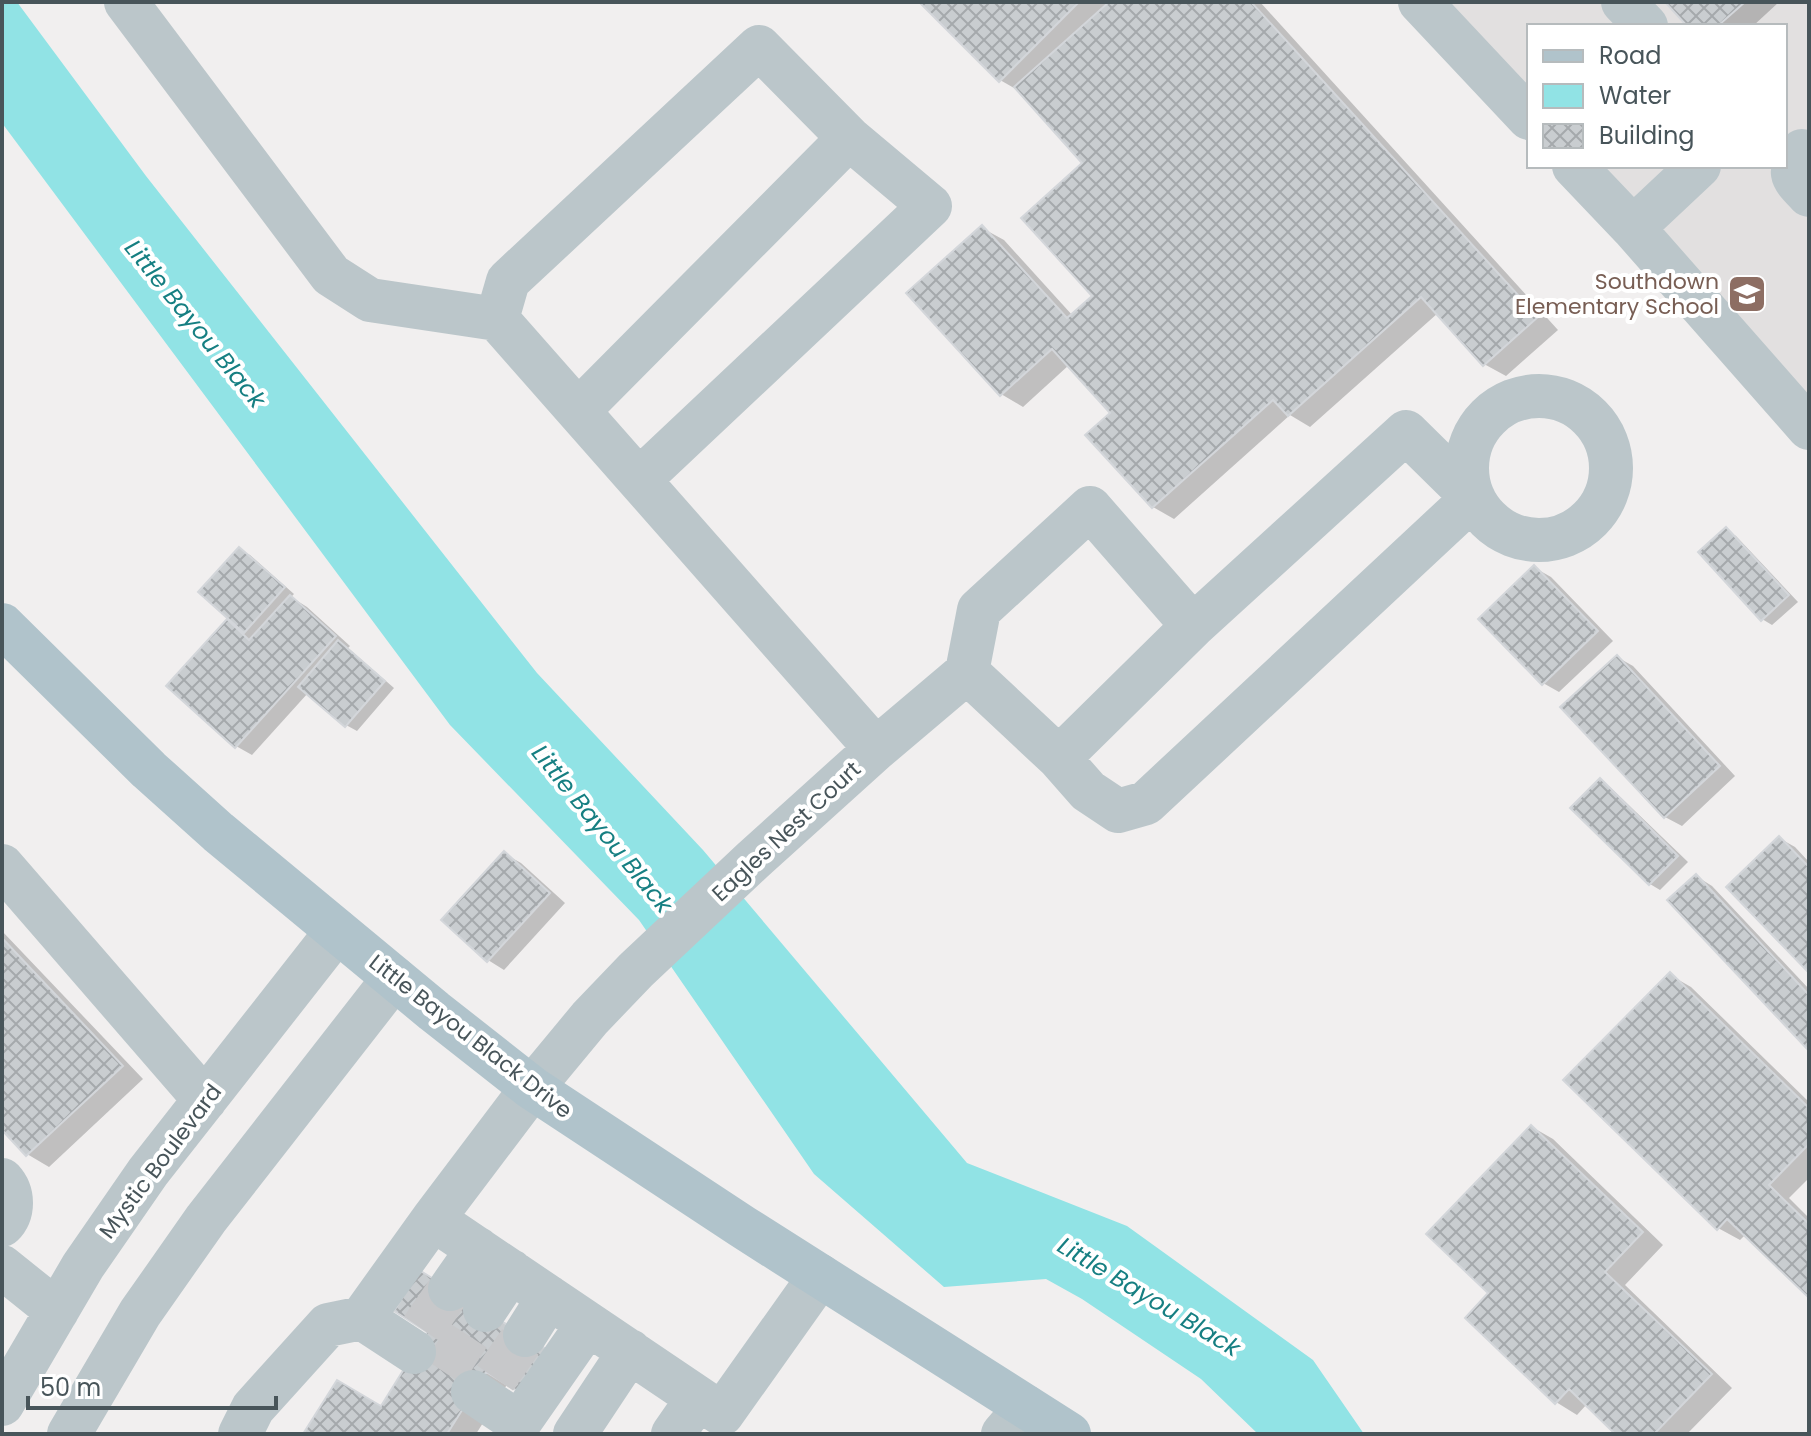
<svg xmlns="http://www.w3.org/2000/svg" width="1811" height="1436" font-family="Poppins,sans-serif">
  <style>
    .education { fill: #e2e0e0 }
    .water { fill: #91e3e5 }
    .shadow { fill: #0003 }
    .building { fill: url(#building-cross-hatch); stroke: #d3d6da; stroke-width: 2 }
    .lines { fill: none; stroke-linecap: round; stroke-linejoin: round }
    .minor-tunnel { stroke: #c7c8ca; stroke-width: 44; stroke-dasharray: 44 22; stroke-linecap: butt }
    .minor { stroke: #bbc6ca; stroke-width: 44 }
    .major { stroke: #b0c3cb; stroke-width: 44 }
    .labels { text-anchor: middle; stroke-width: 8; stroke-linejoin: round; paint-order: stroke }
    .education-label { font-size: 22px; fill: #785e54; stroke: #fff; text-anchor: end }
    .street-label { font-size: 22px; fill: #48555a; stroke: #fff }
    .water-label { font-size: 24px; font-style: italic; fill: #167f82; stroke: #fff }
  </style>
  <defs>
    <pattern id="building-cross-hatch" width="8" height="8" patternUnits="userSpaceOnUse" patternTransform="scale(2)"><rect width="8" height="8" fill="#c9cdd0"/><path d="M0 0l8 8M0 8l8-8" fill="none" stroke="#a5a9ac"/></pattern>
  </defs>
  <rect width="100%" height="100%" fill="#f1efef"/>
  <path class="education" d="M1402,2H1809V423L1561,166H1785V26H1529V133Z"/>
  <path class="water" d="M2,2H17L146,176L537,673L703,850L967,1163L1127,1226L1313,1360L1364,1434H1258L1201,1379L1082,1299L1046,1279L944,1287L814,1174L639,920L450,725L2,123Z"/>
  <path class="shadow" d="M922,2H1260L1558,330L1506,376L1484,364L1438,313L1310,427L1290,415L1174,519L1153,507L1113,413L1069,365L1023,407L1001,394L982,228L1004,240L1073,316L1095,296L1085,163L1021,92L1000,80Z
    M1667,2H1779L1753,26H1689Z
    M1726,530L1736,536L1798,602L1772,625L1762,619Z
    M239,549L250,555L294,594L291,597L307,607L350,646L348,648L394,688L357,731L346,725L308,693L252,755L236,746L227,622L241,630Z
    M1535,568L1551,577L1613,641L1559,692L1543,683Z
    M1617,657L1633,666L1735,776L1682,826L1665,817L1563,707Z
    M1600,781L1610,787L1688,862L1660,890L1650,884Z
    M1779,838L1795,847L1809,862V970Z
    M505,854L521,863L565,903L504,970L488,960Z
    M1696,876L1712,886L1809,989V1048Z
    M2,931L143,1079L49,1167L27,1154L2,1127Z
    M1670,975L1691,987L1809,1102V1178L1789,1198L1809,1218V1296L1746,1234L1740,1240L1718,1228Z
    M1532,1127L1553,1139L1663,1245L1625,1285L1732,1388L1687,1434H1618L1587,1404L1577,1415L1556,1402L1491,1293Z
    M430,1331L508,1383L476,1434H306L382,1408Z"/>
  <path class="building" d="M919,2H1079L999,82Z
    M1109,2H1251L1538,317L1483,366L1421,297L1288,416L1273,400L1152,508L1085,435L1110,413L1052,349L1000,396L906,293L982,225L1067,318L1092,296L1021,218L1082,163L1014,87Z
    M1665,2H1745L1720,24L1722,26H1687Z
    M1726,527L1789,595L1761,621L1698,552Z
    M239,547L285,587L244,633L198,592Z
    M1534,565L1598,631L1542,685L1478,619Z
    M290,595L336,636L235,748L166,686L227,619L249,640Z
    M338,640L385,681L345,727L298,687Z
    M1617,655L1720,766L1664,818L1560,707Z
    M1600,778L1678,856L1649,885L1570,808Z
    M1779,836L1809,867V973L1726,887Z
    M504,851L550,893L487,962L441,920Z
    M1696,874L1809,995V1051L1667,900Z
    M2,938L123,1066L26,1156L2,1130Z
    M1670,972L1809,1108V1144L1769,1185L1809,1224V1298L1727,1219L1717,1230L1563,1080Z
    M1531,1125L1643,1232L1605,1272L1712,1374L1654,1434H1615L1569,1389L1555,1404L1465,1318L1488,1293L1426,1234Z
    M419,1270L551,1352L524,1395L486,1372L447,1434H303L337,1380L381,1406L427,1332L394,1311Z"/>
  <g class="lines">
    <path class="minor-tunnel" d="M422,1329L450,1289
      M444,1372L485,1310
      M495,1378L525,1335"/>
    <path class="minor" d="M126,2L331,275L370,300L497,319
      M1420,2L1529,118
      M1623,2L1646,26
      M1802,151C1787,174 1791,176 1809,195
      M1574,166L1633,228L1809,428
      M1633,228L1699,166
      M1467 468a72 72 0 1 1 144 0a72 72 0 1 1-144 0Z
      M578,411L849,138L759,47L508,281L497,319L876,749
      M639,480L930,206L849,138
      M1059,758L1088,791L1118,811L1146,803L1473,498L1406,432L1193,626
      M2,866L205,1100
      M2,1180C14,1193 14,1213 2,1225
      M433,1219L722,1414L820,1276
      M2,1267L57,1311
      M450,1289L478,1249
      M485,1310L511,1271
      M362,1318L414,1352
      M525,1335L549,1297
      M473,1392L519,1423L588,1324
      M2,1404L83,1266L148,1172L337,931
      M69,1434L140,1313L206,1219L394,978
      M240,1434L253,1408L328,1325L362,1318L433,1219L532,1088L590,1018L636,970L753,860L876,749L967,672L979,610L1090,508L1193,626L1059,758L967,672
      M575,1434L630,1351
      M673,1434L698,1398
      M1003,1434L1026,1407"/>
    <path class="major" d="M2,625L149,770L218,832L434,1011L532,1088L743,1227L1069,1434"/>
  </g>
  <defs>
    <g id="school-square" transform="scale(2)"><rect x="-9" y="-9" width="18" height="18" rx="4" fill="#8d6e63" stroke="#fff"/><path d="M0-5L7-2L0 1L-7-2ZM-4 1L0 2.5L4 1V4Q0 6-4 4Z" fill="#fff"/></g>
  </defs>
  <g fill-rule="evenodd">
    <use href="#school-square" x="1747" y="294"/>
  </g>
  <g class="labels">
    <g class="education-label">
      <text x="1719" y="289">Southdown<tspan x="1719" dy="25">Elementary School</tspan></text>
    </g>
    <g class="street-label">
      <text transform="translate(786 831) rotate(-43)" y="8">Eagles Nest Court</text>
      <text transform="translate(471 1036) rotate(38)" y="8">Little Bayou Black Drive</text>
      <text transform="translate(160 1161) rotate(-53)" y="8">Mystic Boulevard</text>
    </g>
    <g class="water-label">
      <text transform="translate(195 324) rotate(51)" y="8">Little Bayou Black</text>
      <text transform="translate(602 829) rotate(51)" y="8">Little Bayou Black</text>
      <text transform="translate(1149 1297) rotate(31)" y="8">Little Bayou Black</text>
    </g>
  </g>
  <rect width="1811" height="1436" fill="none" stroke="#48555a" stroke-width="8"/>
  <rect x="1527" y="24" width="260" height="144" fill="#ffffff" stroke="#b6bbbd" stroke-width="2"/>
  <rect x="1543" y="50" width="40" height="12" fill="#b0c3cb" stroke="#b6bbbd" stroke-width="2"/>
  <text x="1599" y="64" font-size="24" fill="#48555a">Road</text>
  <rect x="1543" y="84" width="40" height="24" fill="#91e3e5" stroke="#b6bbbd" stroke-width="2"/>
  <text x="1599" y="104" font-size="24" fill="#48555a">Water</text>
  <rect x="1543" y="124" width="40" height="24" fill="url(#building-cross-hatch)" stroke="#b6bbbd" stroke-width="2"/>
  <text x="1599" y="144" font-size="24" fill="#48555a">Building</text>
  <path d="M28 1396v12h248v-12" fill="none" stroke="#48555a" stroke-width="4"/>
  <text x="40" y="1396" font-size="24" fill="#48555a" stroke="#ffffff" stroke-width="6" paint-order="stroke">50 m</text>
</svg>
